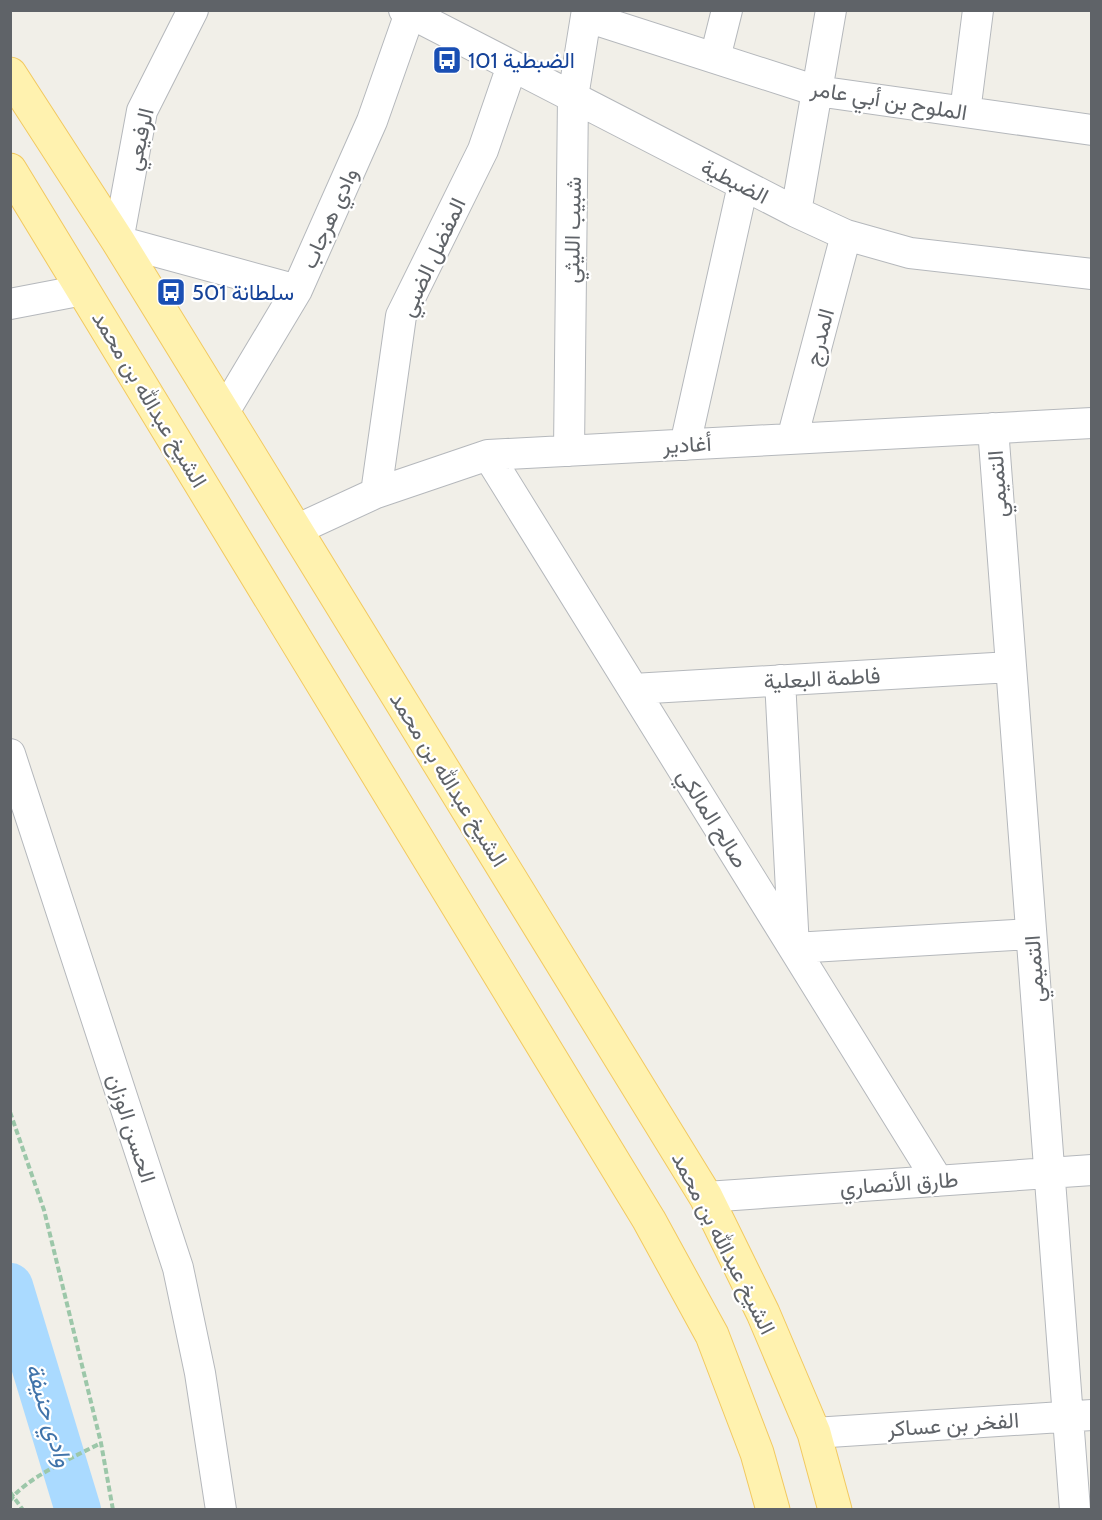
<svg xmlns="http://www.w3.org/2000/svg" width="1102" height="1520" font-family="Cabin,Vazirmatn,sans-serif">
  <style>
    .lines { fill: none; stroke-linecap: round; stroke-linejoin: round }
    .river { stroke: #aadaff; stroke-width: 46 }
    .minor-casing { stroke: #b5b8bc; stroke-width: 32 }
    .major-casing { stroke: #f2c960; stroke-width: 35 }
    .path { stroke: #9cc7a9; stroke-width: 4; stroke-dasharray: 6 3; stroke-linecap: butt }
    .minor { stroke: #fff; stroke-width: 30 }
    .major { stroke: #fff2af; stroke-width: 33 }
    .labels { text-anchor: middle; stroke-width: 4.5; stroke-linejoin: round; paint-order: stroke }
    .transit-label { font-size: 22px; fill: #164399; stroke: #fff; text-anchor: start }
    .street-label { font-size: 22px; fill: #5f6368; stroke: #fff }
    .water-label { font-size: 24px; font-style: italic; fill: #4174aa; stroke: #fff }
  </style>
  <rect width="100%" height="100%" fill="#f1efe8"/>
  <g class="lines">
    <path class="river" d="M10,1286L78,1510"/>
    <g class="minor-casing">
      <path id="minor" d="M193,10L142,111L118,241L297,290
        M404,10L796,212L846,235L910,253L1092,274
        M587,17L817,91L1092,130
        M715,58L727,10
        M965,112L978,10
        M796,212L831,10
        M10,304L83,290
        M224,412L297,290L372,121L410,13L408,10
        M993,428L1075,1510
        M792,439L846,235
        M685,445L743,185
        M569,451L573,97L587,10
        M488,455L938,1181
        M376,493L401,316L483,150L512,66
        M296,530L376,493L488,455L1092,423
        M780,680L794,948L1031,934
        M633,689L1011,667
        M10,754L178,1268L200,1373L221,1510
        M706,1197L1092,1170
        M814,1433L1092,1415"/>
    </g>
    <g class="major-casing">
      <path id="major" d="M10,74L118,241L706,1197L763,1313L814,1433L835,1510
        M10,170L649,1220L712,1335L757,1453L773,1510"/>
    </g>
    <path class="path" d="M10,1112L44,1210L101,1443L113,1510
      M10,1492L23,1510
      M10,1501C23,1479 78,1455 101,1443"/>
    <use href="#minor" class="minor"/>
    <use href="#major" class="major"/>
  </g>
  <defs>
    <g id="bus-square" transform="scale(1.5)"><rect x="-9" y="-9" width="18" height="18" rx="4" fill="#1a4fb4" stroke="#fff"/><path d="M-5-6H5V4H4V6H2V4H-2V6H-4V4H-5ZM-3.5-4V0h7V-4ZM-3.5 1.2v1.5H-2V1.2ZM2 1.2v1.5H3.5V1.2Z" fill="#fff"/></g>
  </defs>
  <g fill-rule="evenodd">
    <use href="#bus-square" x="447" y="60"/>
    <use href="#bus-square" x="171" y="292"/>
  </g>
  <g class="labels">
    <g class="transit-label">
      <text x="468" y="68">الضبطية 101</text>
      <text x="192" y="300">سلطانة 501</text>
    </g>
    <g class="street-label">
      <text transform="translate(889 100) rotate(9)" y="8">الملوح بن أبي عامر</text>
      <text transform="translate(139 139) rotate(-77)" y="8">الرفيعي</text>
      <text transform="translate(735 181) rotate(27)" y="8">الضبطية</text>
      <text transform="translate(329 218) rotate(-66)" y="8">وادي هرجاب</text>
      <text transform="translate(572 230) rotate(-89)" y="8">شبيب الليثي</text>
      <text transform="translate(432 257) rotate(-65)" y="8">المفضل الضبي</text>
      <text transform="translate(819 337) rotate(-75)" y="8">المدرج</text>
      <text transform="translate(150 399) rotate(59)" y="8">الشيخ عبدالله بن محمد</text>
      <text transform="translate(687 444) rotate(-3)" y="8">أغادير</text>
      <text transform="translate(997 484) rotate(-94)" y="8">التميمي</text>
      <text transform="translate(822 678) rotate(-3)" y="8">فاطمة البعلية</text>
      <text transform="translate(449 779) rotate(58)" y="8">الشيخ عبدالله بن محمد</text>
      <text transform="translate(713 818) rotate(58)" y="8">صالح المالكي</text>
      <text transform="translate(1034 969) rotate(-94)" y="8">التميمي</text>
      <text transform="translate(132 1128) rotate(72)" y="8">الحسن الوزان</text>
      <text transform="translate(899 1183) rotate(-4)" y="8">طارق الأنصاري</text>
      <text transform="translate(724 1243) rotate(63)" y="8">الشيخ عبدالله بن محمد</text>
      <text transform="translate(953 1424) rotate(-4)" y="8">الفخر بن عساكر</text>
    </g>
    <g class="water-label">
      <text transform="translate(49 1415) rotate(73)" y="8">وادي حنيفة</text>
    </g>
  </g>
  <rect width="1102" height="1520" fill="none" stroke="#5f6368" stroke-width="24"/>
</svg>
